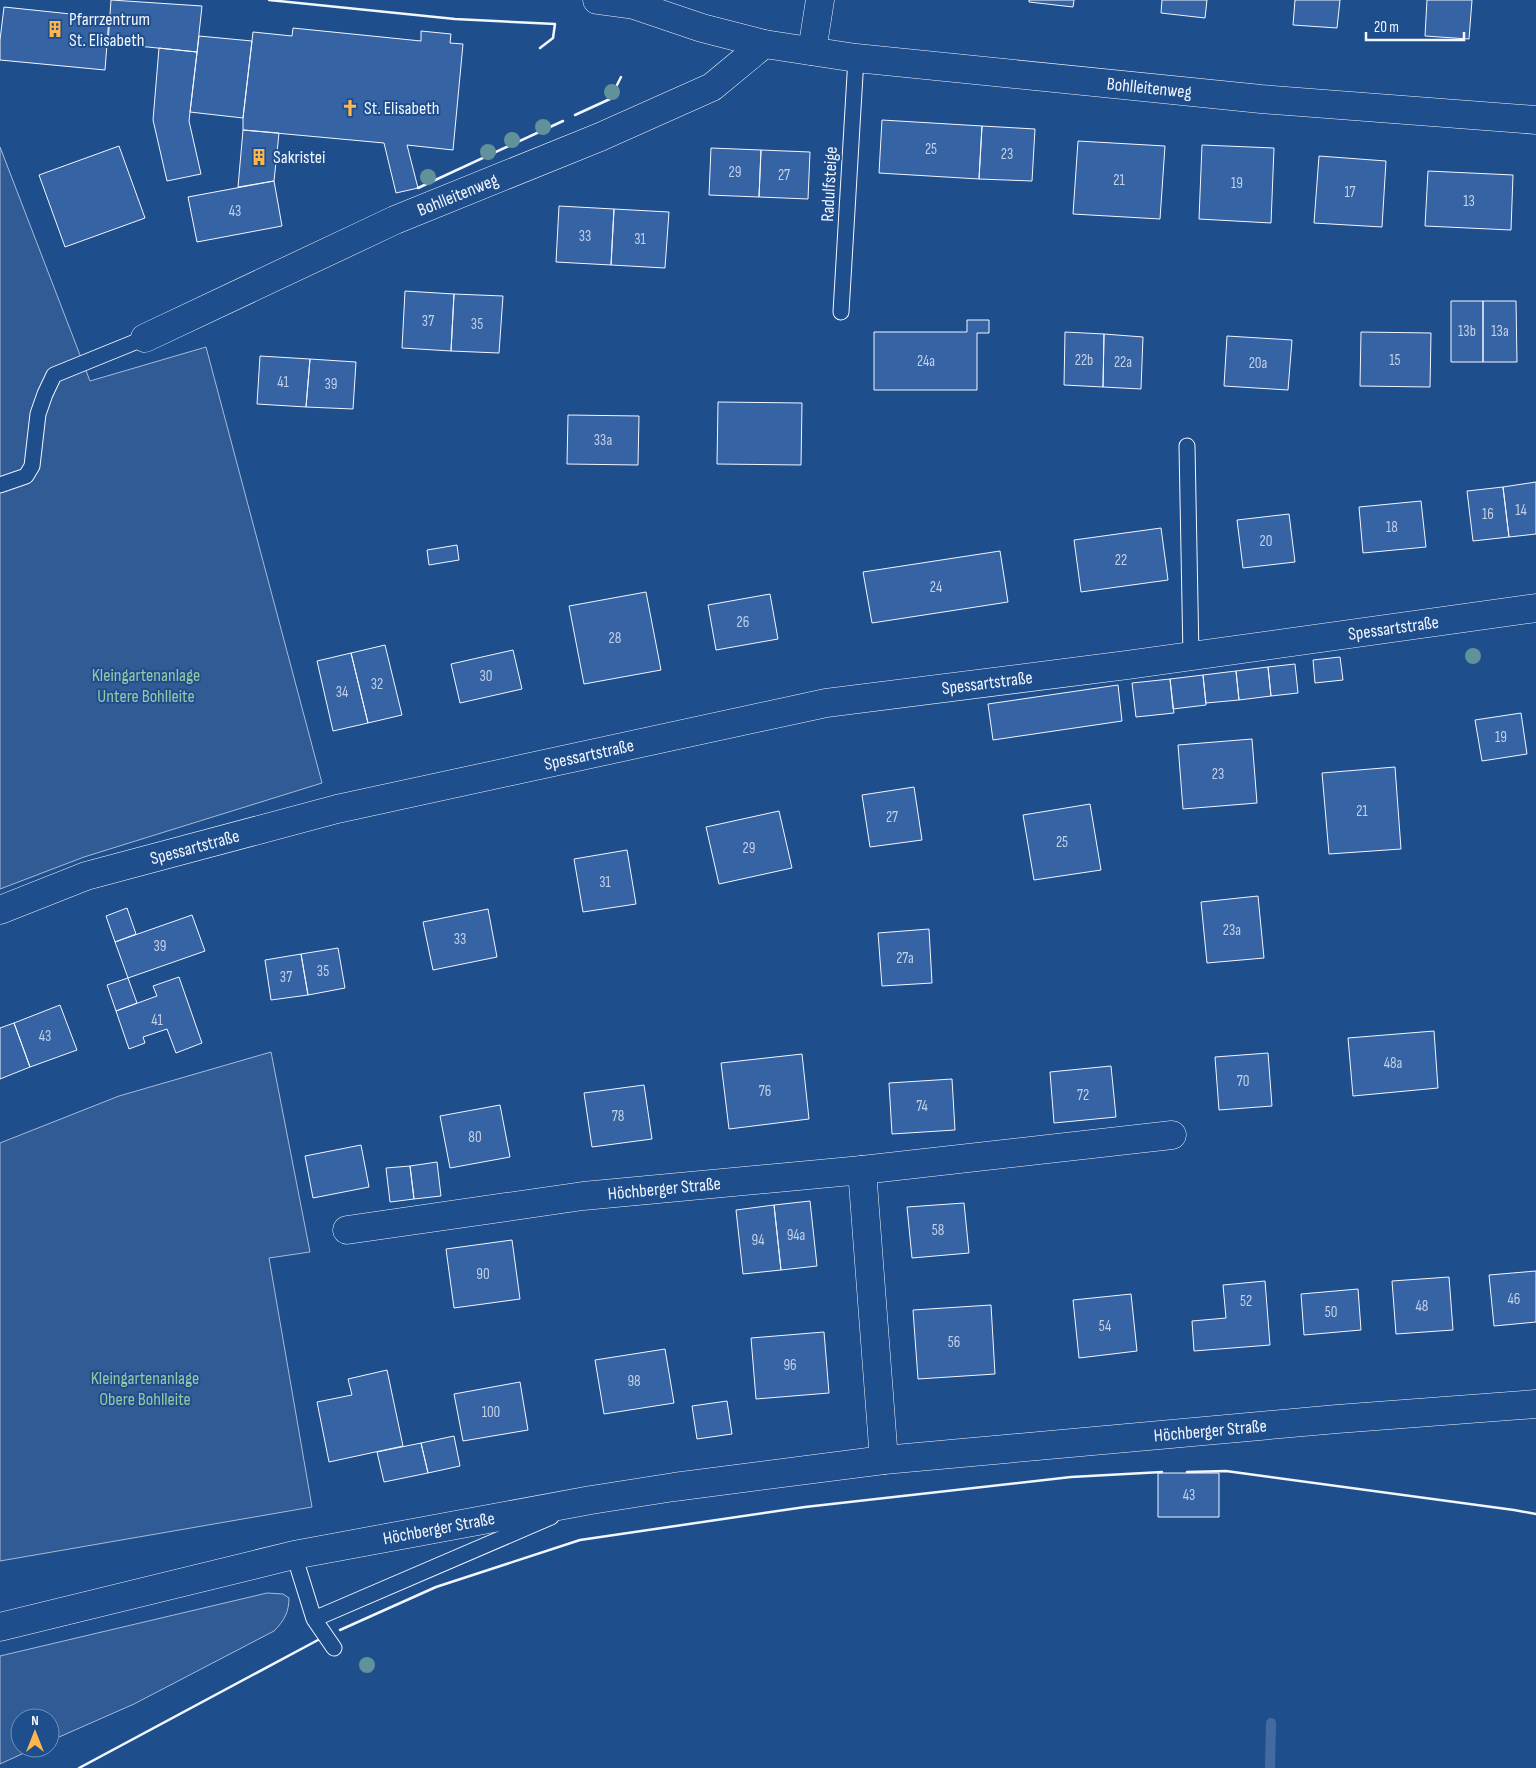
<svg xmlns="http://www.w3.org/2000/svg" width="1536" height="1768" font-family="'Sofia Sans Condensed',sans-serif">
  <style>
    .green { fill: #305b95; stroke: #a8bbd7 }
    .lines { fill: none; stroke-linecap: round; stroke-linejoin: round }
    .stream { stroke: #446ba0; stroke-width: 10 }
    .building { fill: #3563a3; stroke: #f2f6ff }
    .service-casing { stroke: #f2f6ff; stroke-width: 17 }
    .minor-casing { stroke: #f2f6ff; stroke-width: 29 }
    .primary-casing { stroke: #f2f6ff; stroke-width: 29 }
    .service { stroke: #1f4e8c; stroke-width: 15 }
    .minor { stroke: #1f4e8c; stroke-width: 28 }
    .primary { stroke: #1f4e8c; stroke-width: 28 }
    .wall { stroke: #f2f6ff; stroke-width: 2.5 }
    .tree { fill: #61919a }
    .labels { text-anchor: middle; stroke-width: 4; stroke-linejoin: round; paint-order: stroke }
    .number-label { font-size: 15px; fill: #c3d1e8 }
    .poi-label { font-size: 18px; fill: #f2f6ff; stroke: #1f4e8c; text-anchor: start }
    .street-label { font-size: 18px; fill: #f2f6ff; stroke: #1f4e8c }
    .park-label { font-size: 18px; fill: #97c8a6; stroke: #1f4e8c }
  </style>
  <rect width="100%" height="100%" fill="#1f4e8c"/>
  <path class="green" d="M0,147L90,381L206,347L322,783L84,857L0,889Z
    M271,1052L310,1252L269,1258L312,1507L0,1561V1143L119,1096Z
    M267,1593L283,1594L289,1598C289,1612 284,1621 274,1631L134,1704L50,1741V1718H20V1748H35L0,1764V1656Z"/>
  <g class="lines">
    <path class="stream" d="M1270,1768L1271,1723"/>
  </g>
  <path class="building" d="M111,0L202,6L197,52L108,43Z
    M1029,0H1074L1073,7L1029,2Z
    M1162,0H1207L1205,18L1161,13Z
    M1295,0H1340L1337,28L1293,25Z
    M1427,0H1472L1469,39L1425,36Z
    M4,7L109,18L105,70L0,60V40Z
    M293,28L421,41V31L451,34L450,43L463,44L453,150L407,145L418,188L396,193L384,143L243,130V118L253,32L292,36Z
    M199,36L252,41L243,118L190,112Z
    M159,48L197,52L189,121L201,174L167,181L153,120Z
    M882,120L982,126L979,179L879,173Z
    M982,126L1035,129L1032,181L979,179Z
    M243,130L279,133L274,181L238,187Z
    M1078,141L1165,146L1160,219L1073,214Z
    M1202,145L1274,148L1271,223L1199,219Z
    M119,146L145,218L65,247L39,175Z
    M711,148L761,150L759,197L709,195Z
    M761,150L810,152L808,199L759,197Z
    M1319,156L1386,161L1382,227L1314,223Z
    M1428,171L1513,175L1511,230L1425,226Z
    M274,181L282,226L197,242L188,197Z
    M559,206L614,209L611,265L556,262Z
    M614,209L669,212L665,268L611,265Z
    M405,291L454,294L451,351L402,348Z
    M454,294L503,296L499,353L451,351Z
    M1451,301H1483V362H1451Z
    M1483,301H1516L1517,362H1483Z
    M967,320H989V333H977V390H874V332H967Z
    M1065,332L1104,334L1103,387L1064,385Z
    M1361,332L1431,333L1430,387L1360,386Z
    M1104,334L1143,337L1141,389L1103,387Z
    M1227,336L1292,340L1288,390L1224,386Z
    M260,356L310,359L306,407L257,404Z
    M310,359L356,362L353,409L306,407Z
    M718,402L802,403L801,465L717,464Z
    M568,415L639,416L638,465L567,464Z
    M1536,482V534L1509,537L1503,487Z
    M1503,487L1509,537L1473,541L1467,491Z
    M1421,501L1426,547L1363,553L1359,507Z
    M1289,514L1295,562L1243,568L1237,520Z
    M1161,528L1168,580L1081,592L1074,540Z
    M457,545L459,560L429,565L427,550Z
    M1000,551L1008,602L872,623L863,572Z
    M646,592L661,670L584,684L569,606Z
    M770,594L778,639L716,650L708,605Z
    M385,645L402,715L368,723L351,653Z
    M513,650L522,689L460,703L451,664Z
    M351,653L368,723L333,731L317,661Z
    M1340,657L1343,680L1315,683L1313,660Z
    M1295,664L1298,693L1271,696L1268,667Z
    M1268,667L1271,696L1239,700L1236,671Z
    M1236,671L1239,700L1206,703L1203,675Z
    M1203,675L1206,705L1173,709L1170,679Z
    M1170,679L1174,713L1136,717L1132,683Z
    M1118,685L1122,721L993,740L988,704Z
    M1521,713L1527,754L1482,761L1475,720Z
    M1252,739L1257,803L1183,809L1178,745Z
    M1395,767L1401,849L1329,854L1322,773Z
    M914,787L922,840L870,847L862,795Z
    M1090,804L1101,870L1034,880L1023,815Z
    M779,811L792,868L719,884L706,827Z
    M627,850L636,904L583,912L574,859Z
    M1258,896L1264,958L1207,963L1201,902Z
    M127,908L136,934L115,942L106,916Z
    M488,909L497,957L433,970L423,922Z
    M192,915L205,951L128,978L115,942Z
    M929,929L932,983L882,986L878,933Z
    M338,948L345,988L308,995L301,954Z
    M301,954L308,995L271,1000L265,960Z
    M179,977L202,1043L176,1053L167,1029L143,1037L145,1043L129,1049L116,1011L157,996L153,986Z
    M128,978L137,1003L116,1011L107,985Z
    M60,1005L77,1050L30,1067L14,1023Z
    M14,1023L30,1067L0,1079V1028Z
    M1434,1031L1438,1088L1353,1096L1348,1038Z
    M1268,1053L1272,1106L1219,1110L1215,1057Z
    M802,1054L809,1119L729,1129L721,1063Z
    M1111,1066L1116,1117L1054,1123L1050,1072Z
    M952,1079L955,1130L892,1134L889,1083Z
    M644,1085L652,1139L592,1147L584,1093Z
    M500,1105L510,1157L450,1168L440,1116Z
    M361,1145L369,1187L313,1198L305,1156Z
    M437,1162L441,1196L414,1199L410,1166Z
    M410,1166L414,1199L390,1202L386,1168Z
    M810,1201L817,1266L781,1270L774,1205Z
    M964,1203L969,1253L912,1258L907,1207Z
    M774,1205L781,1270L743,1274L736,1210Z
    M512,1240L520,1299L454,1308L446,1249Z
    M1536,1271V1322L1494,1326L1489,1275Z
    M1449,1277L1453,1330L1396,1334L1392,1281Z
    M1265,1281L1270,1345L1194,1351L1192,1321L1226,1318L1223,1285Z
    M1358,1289L1361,1330L1304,1335L1301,1294Z
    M1131,1294L1137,1351L1079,1358L1073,1300Z
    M991,1305L995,1374L918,1379L913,1310Z
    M824,1332L829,1393L756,1399L751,1338Z
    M665,1349L674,1403L604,1414L595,1360Z
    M387,1370L403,1446L329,1462L317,1402L352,1395L348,1379Z
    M520,1382L528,1430L463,1441L454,1394Z
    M727,1401L732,1434L697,1439L692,1406Z
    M454,1436L460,1466L428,1473L421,1443Z
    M421,1443L428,1473L384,1482L377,1452Z
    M1158,1473H1219V1517H1158Z"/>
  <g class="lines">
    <g class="service-casing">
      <path id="service" d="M841,312L856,58
        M1187,446L1191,656
        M0,485L26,476L32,466L38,414L45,394L54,375L145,338
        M294,1555L314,1619
        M334,1648L314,1619L551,1517"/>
    </g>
    <g class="minor-casing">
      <g id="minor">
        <path id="s1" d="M597,0L634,5L702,28L764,44L856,58L1261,99L1536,120"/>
        <path d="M812,51L820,0"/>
        <path id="s2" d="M145,338L395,220L600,137L712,87L764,44"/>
        <path id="s3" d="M0,910L86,876L337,809L826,703L1127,665L1536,608"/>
        <path d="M862,1170L1172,1135"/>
        <path id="s4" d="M347,1230L583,1196L862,1170L884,1460"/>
      </g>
    </g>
    <g class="primary-casing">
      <g id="primary">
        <path id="s5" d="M0,1627L294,1555L591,1500L674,1487L884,1460L1337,1419L1536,1404"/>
      </g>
    </g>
    <use href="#service" class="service"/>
    <use href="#minor" class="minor"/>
    <use href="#primary" class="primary"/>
    <path class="wall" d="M269,0L455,19L555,24L553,38L540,48
      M575,115L610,99L621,77
      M418,188L563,121
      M1187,1472L1226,1471L1514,1510L1536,1514
      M340,1630L436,1587L580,1540L805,1507L1071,1477L1162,1472
      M79,1768L318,1640"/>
  </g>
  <g class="tree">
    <circle cx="612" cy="92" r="8"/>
    <circle cx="543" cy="127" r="8"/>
    <circle cx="512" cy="140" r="8"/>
    <circle cx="488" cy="152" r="8"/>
    <circle cx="428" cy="177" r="8"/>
    <circle cx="1473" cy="656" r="8"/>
    <circle cx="367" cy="1665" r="8"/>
  </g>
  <defs>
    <g id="building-bare" transform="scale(1.35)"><path d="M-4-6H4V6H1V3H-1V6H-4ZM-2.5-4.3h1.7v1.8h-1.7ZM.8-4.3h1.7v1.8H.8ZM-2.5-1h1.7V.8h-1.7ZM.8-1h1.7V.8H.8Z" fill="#ffb74d" stroke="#1f4e8c" stroke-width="2.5" paint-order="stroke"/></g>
    <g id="church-bare" transform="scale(1.35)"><path d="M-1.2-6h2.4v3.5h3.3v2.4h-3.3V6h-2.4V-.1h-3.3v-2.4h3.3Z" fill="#ffb74d" stroke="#1f4e8c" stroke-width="2.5" paint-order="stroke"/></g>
  </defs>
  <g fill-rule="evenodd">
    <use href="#building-bare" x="55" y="29"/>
    <use href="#church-bare" x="350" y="108"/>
    <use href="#building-bare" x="259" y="157"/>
  </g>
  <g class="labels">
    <g class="number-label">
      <text x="931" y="154">25</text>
      <text x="1007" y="159">23</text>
      <text x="735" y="177">29</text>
      <text x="784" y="180">27</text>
      <text x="1119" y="185">21</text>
      <text x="1237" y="188">19</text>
      <text x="1350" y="197">17</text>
      <text x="1469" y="206">13</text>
      <text x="235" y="216">43</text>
      <text x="585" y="241">33</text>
      <text x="640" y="244">31</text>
      <text x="428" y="326">37</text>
      <text x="477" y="329">35</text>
      <text x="1467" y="336">13b</text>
      <text x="1500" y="336">13a</text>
      <text x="1084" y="365">22b</text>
      <text x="1395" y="365">15</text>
      <text x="926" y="366">24a</text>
      <text x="1123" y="367">22a</text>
      <text x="1258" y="368">20a</text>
      <text x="283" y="387">41</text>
      <text x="331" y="389">39</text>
      <text x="603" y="445">33a</text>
      <text x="1521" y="515">14</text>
      <text x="1488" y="519">16</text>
      <text x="1392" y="532">18</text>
      <text x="1266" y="546">20</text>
      <text x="1121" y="565">22</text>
      <text x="936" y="592">24</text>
      <text x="743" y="627">26</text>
      <text x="615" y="643">28</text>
      <text x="486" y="681">30</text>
      <text x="377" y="689">32</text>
      <text x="342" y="697">34</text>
      <text x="1501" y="742">19</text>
      <text x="1218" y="779">23</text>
      <text x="1362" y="816">21</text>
      <text x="892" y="822">27</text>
      <text x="1062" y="847">25</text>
      <text x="749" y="853">29</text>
      <text x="605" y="887">31</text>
      <text x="1232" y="935">23a</text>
      <text x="460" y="944">33</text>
      <text x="160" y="951">39</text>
      <text x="905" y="963">27a</text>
      <text x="323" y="976">35</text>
      <text x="286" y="982">37</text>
      <text x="157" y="1025">41</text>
      <text x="45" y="1041">43</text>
      <text x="1393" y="1068">48a</text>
      <text x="1243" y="1086">70</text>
      <text x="765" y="1096">76</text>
      <text x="1083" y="1100">72</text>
      <text x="922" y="1111">74</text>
      <text x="618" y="1121">78</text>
      <text x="475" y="1142">80</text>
      <text x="938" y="1235">58</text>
      <text x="796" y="1240">94a</text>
      <text x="758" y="1245">94</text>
      <text x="483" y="1279">90</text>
      <text x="1514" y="1304">46</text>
      <text x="1246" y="1306">52</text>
      <text x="1422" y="1311">48</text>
      <text x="1331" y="1317">50</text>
      <text x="1105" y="1331">54</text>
      <text x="954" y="1347">56</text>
      <text x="790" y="1370">96</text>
      <text x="634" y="1386">98</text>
      <text x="491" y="1417">100</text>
      <text x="1189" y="1500">43</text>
    </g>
    <g class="poi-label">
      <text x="69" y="25">Pfarrzentrum<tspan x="69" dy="21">St. Elisabeth</tspan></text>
      <text x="364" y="114">St. Elisabeth</text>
      <text x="273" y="163">Sakristei</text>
    </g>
    <g class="street-label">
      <text dy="6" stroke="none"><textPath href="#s1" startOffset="561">Bohlleitenweg</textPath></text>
      <text transform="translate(829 184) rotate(-87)" y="6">Radulfsteige</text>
      <text dy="6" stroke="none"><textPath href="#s2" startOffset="344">Bohlleitenweg</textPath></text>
      <text dy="6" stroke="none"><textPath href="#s3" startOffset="1425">Spessartstraße</textPath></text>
      <text dy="6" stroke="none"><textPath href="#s3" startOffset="1015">Spessartstraße</textPath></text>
      <text dy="6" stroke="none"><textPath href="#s3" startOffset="610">Spessartstraße</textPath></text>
      <text dy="6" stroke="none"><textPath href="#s3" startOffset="205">Spessartstraße</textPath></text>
      <text dy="6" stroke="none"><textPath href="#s4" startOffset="320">Höchberger Straße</textPath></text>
      <text dy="6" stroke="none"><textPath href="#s5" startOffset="1228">Höchberger Straße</textPath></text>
      <text dy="6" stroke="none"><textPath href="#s5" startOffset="450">Höchberger Straße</textPath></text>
    </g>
    <g class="park-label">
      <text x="146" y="681">Kleingartenanlage<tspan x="146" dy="21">Untere Bohlleite</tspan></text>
      <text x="145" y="1384">Kleingartenanlage<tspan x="145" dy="21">Obere Bohlleite</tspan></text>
    </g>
  </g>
  <g transform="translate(35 1733)"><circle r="24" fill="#1f4e8c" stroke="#7391ba"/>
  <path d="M0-4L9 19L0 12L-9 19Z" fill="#ffb74d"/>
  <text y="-8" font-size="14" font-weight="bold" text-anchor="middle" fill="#f2f6ff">N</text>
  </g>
  <path d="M1366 32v8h98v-8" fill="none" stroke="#f2f6ff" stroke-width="2.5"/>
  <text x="1374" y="32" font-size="15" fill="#f2f6ff" stroke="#1f4e8c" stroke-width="4" paint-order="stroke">20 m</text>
</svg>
